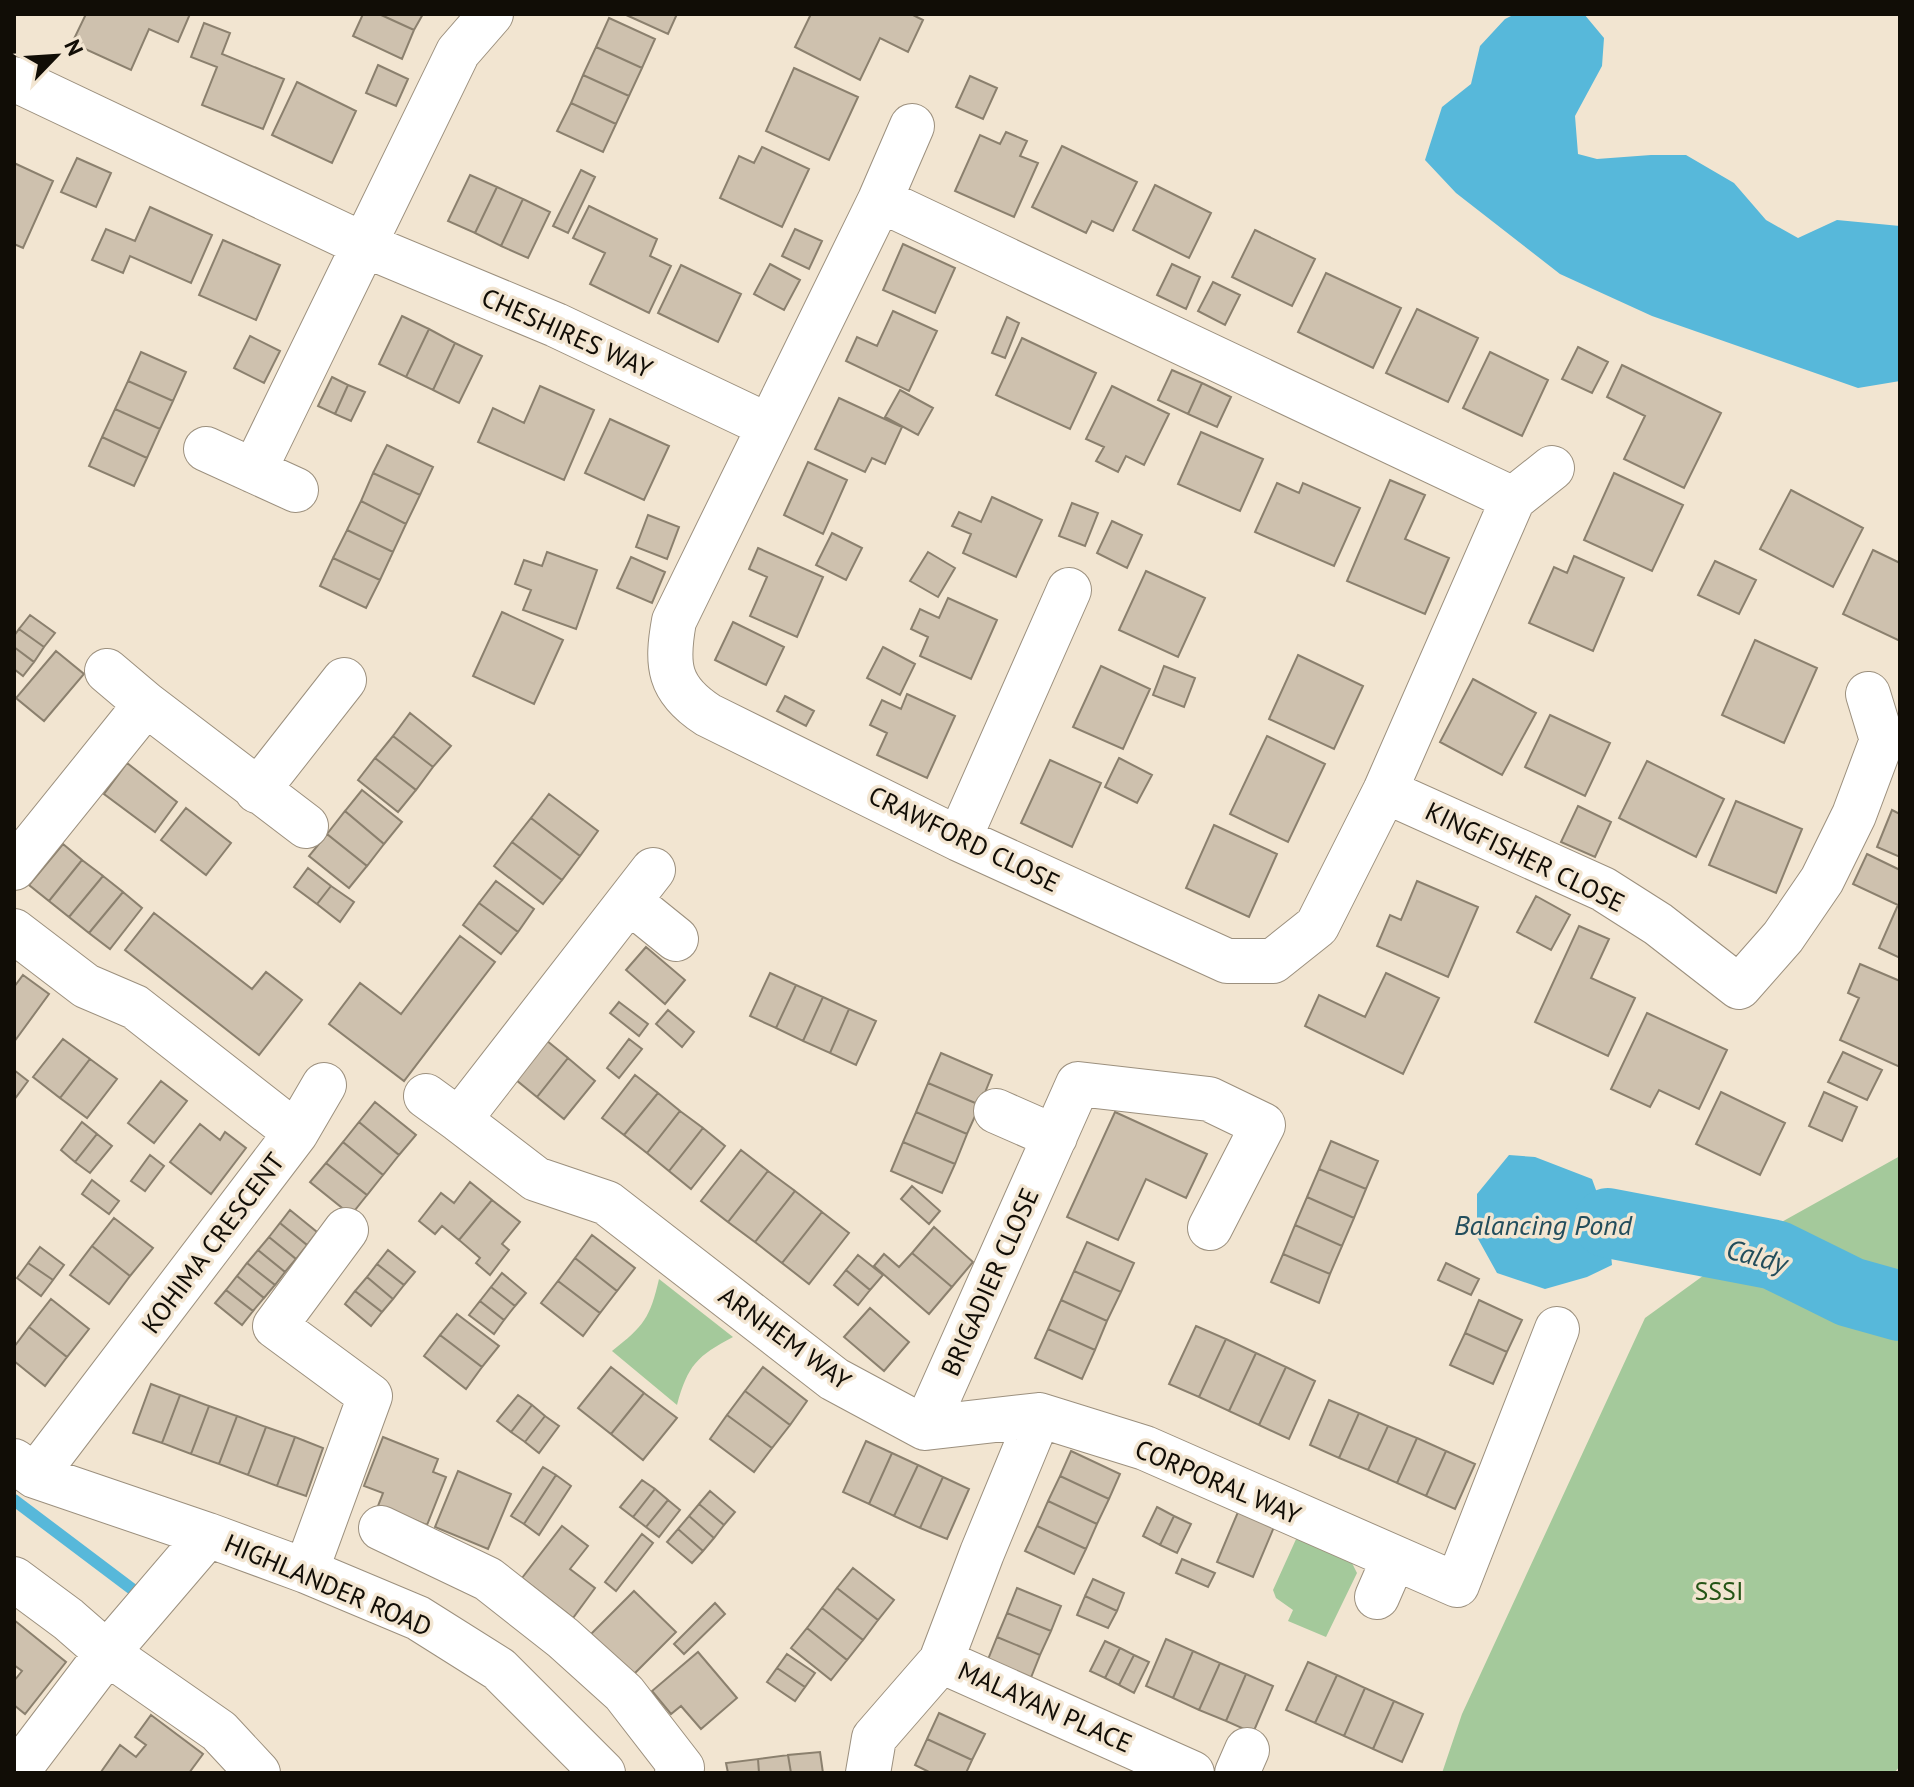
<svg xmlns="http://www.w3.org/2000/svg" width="1914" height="1787" font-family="'PT Sans',sans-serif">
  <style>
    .green { fill: #a4c99b }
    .water { fill: #57b8da }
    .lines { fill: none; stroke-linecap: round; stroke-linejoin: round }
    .stream { stroke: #57b8da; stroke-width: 12 }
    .river { stroke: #57b8da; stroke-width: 70 }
    .building { fill: #cec1ae; stroke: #8b806e; stroke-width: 2 }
    .minor-casing { stroke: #9c907e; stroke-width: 46 }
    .minor { stroke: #fff; stroke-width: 44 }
    .labels { text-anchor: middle; stroke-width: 7; stroke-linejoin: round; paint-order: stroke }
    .street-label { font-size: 26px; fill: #110d06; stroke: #f2e5d1 }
    .park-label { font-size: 26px; fill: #245415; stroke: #f2e5d1 }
    .water-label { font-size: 28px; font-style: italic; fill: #224d5c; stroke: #f2e5d1 }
  </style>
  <rect width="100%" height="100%" fill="#f2e5d1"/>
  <path class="green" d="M1900,1156V1300L1762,1234L1764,1264L1900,1308V1766L1894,1773H1442L1462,1714L1645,1318L1762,1233Z
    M659,1279L733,1337C697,1356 688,1365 677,1405L612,1351C644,1326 650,1318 659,1279Z
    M1297,1537L1352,1563L1357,1573L1326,1637L1288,1621L1293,1610L1276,1598L1273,1590Z"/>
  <path class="water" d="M1515,14H1584L1604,38L1602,66L1575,116L1578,154L1597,159L1651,155H1686L1734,183L1766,220L1798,238L1837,220L1900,226V381L1858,388L1652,316L1560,274L1456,193L1425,160L1442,107L1471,84L1480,46L1505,19Z
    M1509,1155L1535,1157L1592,1179L1608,1223L1612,1265L1587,1277L1545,1289L1497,1273L1477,1237V1194Z"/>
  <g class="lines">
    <path class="stream" d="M14,1500L144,1598"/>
    <path class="river" d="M1608,1223L1775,1255L1850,1292L1900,1306"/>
  </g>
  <path class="building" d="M86,14H190L178,42L149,29L131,70L72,43Z
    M363,14H379L414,30L402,59L353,36Z
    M379,14H423L414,30Z
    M624,14H677L668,34Z
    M811,14H911L923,20L908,52L880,38L860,80L795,47Z
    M609,18L655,39L642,68L596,47Z
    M204,23L230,33L222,54L284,79L263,129L202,105L217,67L191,57Z
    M596,47L642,68L629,96L583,75Z
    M378,65L408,79L396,106L366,93Z
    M794,68L858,97L829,160L766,131Z
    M583,75L629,96L616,124L571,103Z
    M970,76L997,88L983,119L956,107Z
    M297,82L356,111L332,163L272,135Z
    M571,103L616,124L603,152L557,131Z
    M1006,132L1027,141L1020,156L1038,163L1014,217L955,191L980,135L1000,144Z
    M1062,146L1137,182L1113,231L1092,221L1086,233L1032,207Z
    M762,147L809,169L782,227L720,198L739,156L754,163Z
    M77,158L111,173L96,207L61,192Z
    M14,163L53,181L23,248L14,244Z
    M581,170L595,177L568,233L553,226Z
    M470,175L497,187L475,233L448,221Z
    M1155,185L1211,213L1189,258L1133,230Z
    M497,187L523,199L501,246L475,233Z
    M523,199L550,212L528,258L501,246Z
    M589,206L657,239L650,256L671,266L649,313L590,284L605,253L573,238Z
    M150,207L212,235L191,283L130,256L123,273L92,260L106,229L135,241Z
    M795,229L822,241L809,269L782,256Z
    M1255,230L1315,259L1292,306L1232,277Z
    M223,240L280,265L256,320L199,295Z
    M903,244L955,268L935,313L883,290Z
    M770,264L800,280L784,310L754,294Z
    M1172,264L1200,277L1186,309L1157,295Z
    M681,265L741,294L718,342L658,313Z
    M1326,273L1401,308L1373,368L1298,332Z
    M1213,282L1240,295L1225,325L1198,311Z
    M1417,309L1478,338L1448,402L1386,373Z
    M893,311L937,331L909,391L846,361L857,337L877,346Z
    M402,316L429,329L406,377L379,364Z
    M1007,317L1019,323L1005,358L992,353Z
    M429,329L455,343L433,390L406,377Z
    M250,336L280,351L264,383L234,368Z
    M1022,338L1096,373L1070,429L996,395Z
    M455,343L482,356L459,403L433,390Z
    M1578,347L1608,362L1592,393L1562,379Z
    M141,352L186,372L173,401L128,381Z
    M1490,352L1548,380L1522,436L1463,408Z
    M1622,365L1721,413L1684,488L1624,459L1645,416L1607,397Z
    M1172,370L1202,383L1188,414L1158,400Z
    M332,377L348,385L335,414L318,406Z
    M128,381L173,401L160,429L115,409Z
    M1202,383L1231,397L1217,427L1188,414Z
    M348,385L365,392L351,421L335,414Z
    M540,386L594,410L564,480L478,442L493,408L524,423Z
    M1112,386L1169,414L1144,465L1126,456L1118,472L1096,461L1104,447L1086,439Z
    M900,390L933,408L918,435L885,417Z
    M839,398L902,427L885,464L872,458L865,472L815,449Z
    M115,409L160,429L147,458L102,437Z
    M610,419L669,446L644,500L585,473Z
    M1201,432L1263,459L1240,511L1178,484Z
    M102,437L147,458L134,486L89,466Z
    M387,445L433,467L420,495L373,473Z
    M808,462L847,480L823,534L784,515Z
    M373,473L420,495L406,524L361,501Z
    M1614,473L1683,505L1652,571L1584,540Z
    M1390,480L1425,495L1405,539L1449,558L1425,614L1347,581Z
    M1277,483L1299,493L1303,483L1360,508L1334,566L1255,532Z
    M1791,490L1863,528L1833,587L1760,549Z
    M992,497L1042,520L1016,577L963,553L971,534L952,526L959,512L981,522Z
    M361,501L406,524L393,552L347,530Z
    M1072,503L1098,513L1085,546L1059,536Z
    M648,515L679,527L667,559L636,547Z
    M1112,521L1142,535L1127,568L1097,553Z
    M347,530L393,552L380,580L333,558Z
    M832,533L862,548L846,580L816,565Z
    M758,548L823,577L797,637L750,616L767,577L749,569Z
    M1873,550L1900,563V641L1843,614Z
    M547,552L597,570L576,629L523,610L531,590L515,584L524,560L542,566Z
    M928,552L955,568L938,597L910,581Z
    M1574,556L1624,578L1593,651L1529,623L1554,567L1567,573Z
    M631,557L665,572L652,603L617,588Z
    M333,558L380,580L366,608L320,586Z
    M1715,561L1756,580L1739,614L1698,595Z
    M1146,571L1205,598L1178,657L1119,630Z
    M948,598L997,620L971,679L920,656L928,637L911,629L920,609L939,618Z
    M502,612L563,640L534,704L473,676Z
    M30,615L55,633L44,647L19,629Z
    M733,622L784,647L766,685L715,660Z
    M19,629L44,647L34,662L14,647V636Z
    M1755,640L1817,668L1784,743L1722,715Z
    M14,647L34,662L23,676L14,669Z
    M883,647L915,664L900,695L867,678Z
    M56,651L84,674L44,721L16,698Z
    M1298,655L1363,686L1334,749L1269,719Z
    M1101,666L1150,689L1123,749L1073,727Z
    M1164,666L1195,678L1184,707L1153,695Z
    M1473,679L1536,713L1502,775L1440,742Z
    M907,694L955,716L927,778L877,755L887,733L870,725L882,700L901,709Z
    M785,696L814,711L806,726L777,711Z
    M410,713L451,746L433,767L393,736Z
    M1550,715L1610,743L1585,796L1525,767Z
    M393,736L433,767L416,790L375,758Z
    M1267,736L1325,764L1288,842L1230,814Z
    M375,758L416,790L398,812L358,780Z
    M1119,758L1152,775L1137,803L1105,787Z
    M1050,760L1101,783L1072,847L1021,823Z
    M1647,761L1724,799L1696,857L1619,818Z
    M127,763L177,802L155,832L104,794Z
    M362,790L402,822L384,844L345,811Z
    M549,794L598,831L580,856L531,818Z
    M1736,801L1802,829L1776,893L1709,865Z
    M1578,806L1611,822L1595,857L1561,842Z
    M186,808L231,843L206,875L161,840Z
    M1892,810L1900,814V857L1877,847Z
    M345,811L384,844L367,866L327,834Z
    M531,818L580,856L562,880L512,842Z
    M1214,825L1277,854L1249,917L1186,888Z
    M327,834L367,866L349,888L309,856Z
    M512,842L562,880L543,904L494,866Z
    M63,844L82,860L49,901L29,885Z
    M1867,854L1900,870V958L1879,948L1898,905L1853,884Z
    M82,860L103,876L69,917L49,901Z
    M308,868L331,886L317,904L294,887Z
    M103,876L123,892L89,933L69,917Z
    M496,881L534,909L518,932L479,903Z
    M1417,881L1478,907L1448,977L1377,946L1390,915L1401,920Z
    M331,886L354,902L340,922L317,904Z
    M123,892L142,908L110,949L89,933Z
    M1536,896L1570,915L1551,950L1517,932Z
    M479,903L518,932L501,954L463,925Z
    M154,913L252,989L266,972L302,1000L259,1055L125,950Z
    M1579,926L1609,939L1591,978L1635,998L1608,1056L1535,1022Z
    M460,936L495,962L404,1081L329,1024L360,983L401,1014Z
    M646,947L685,980L665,1004L626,970Z
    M1860,964L1900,981V1067L1840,1040L1859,998L1848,993Z
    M770,973L796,985L776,1028L750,1016Z
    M1386,973L1439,998L1403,1074L1305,1026L1319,995L1365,1017Z
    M23,975L49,994L14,1042V987Z
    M796,985L823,997L803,1041L776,1028Z
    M823,997L849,1009L830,1053L803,1041Z
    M619,1002L648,1024L639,1036L610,1013Z
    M849,1009L876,1021L856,1065L830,1053Z
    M668,1010L694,1032L682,1047L656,1024Z
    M1647,1013L1727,1050L1699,1109L1659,1090L1650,1107L1611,1089Z
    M541,1036L568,1058L537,1097L510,1075Z
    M63,1039L90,1059L60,1098L33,1077Z
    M629,1039L642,1049L619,1078L607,1068Z
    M1843,1052L1882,1070L1867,1100L1828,1082Z
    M941,1053L992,1075L980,1105L928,1083Z
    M568,1058L595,1081L564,1119L537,1097Z
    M90,1059L117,1079L87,1118L60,1098Z
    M14,1070L28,1081L14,1100Z
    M635,1075L658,1093L624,1135L602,1118Z
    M161,1081L187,1101L154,1143L128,1123Z
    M928,1083L980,1105L967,1134L916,1112Z
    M1721,1092L1785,1123L1760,1175L1696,1144Z
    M1824,1092L1857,1107L1842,1141L1809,1126Z
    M658,1093L680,1111L647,1153L624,1135Z
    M375,1102L416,1135L399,1155L359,1122Z
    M680,1111L703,1128L669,1171L647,1153Z
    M916,1112L967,1134L955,1164L903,1142Z
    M1115,1112L1207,1154L1186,1198L1146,1179L1118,1240L1067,1217Z
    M82,1122L97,1134L75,1162L61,1150Z
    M359,1122L399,1155L383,1175L343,1142Z
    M200,1124L220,1140L225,1132L246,1148L211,1194L170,1162Z
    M703,1128L725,1146L691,1189L669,1171Z
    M97,1134L112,1146L90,1173L75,1162Z
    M1331,1141L1378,1161L1366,1189L1319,1169Z
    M343,1142L383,1175L367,1195L326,1163Z
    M903,1142L955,1164L942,1193L891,1171Z
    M741,1150L768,1171L728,1222L701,1201Z
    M150,1155L164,1166L145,1191L131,1181Z
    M326,1163L367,1195L351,1215L310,1182Z
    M1319,1169L1366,1189L1354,1218L1307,1197Z
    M768,1171L795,1191L755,1242L728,1222Z
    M92,1180L119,1201L109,1214L82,1194Z
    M470,1182L492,1200L459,1240L442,1226L435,1234L419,1221L441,1193L454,1203Z
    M912,1186L940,1211L929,1224L901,1199Z
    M795,1191L822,1212L782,1263L755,1242Z
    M1307,1197L1354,1218L1342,1246L1295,1225Z
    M492,1200L520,1222L502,1244L509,1250L490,1275L476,1263L480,1258L459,1240Z
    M290,1210L317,1232L307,1245L280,1223Z
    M822,1212L849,1233L809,1284L782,1263Z
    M114,1218L153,1248L130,1276L92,1246Z
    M280,1223L307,1245L296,1259L269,1237Z
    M1295,1225L1342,1246L1330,1274L1283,1254Z
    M934,1227L973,1262L952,1287L912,1253Z
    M592,1235L635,1268L617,1291L575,1258Z
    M269,1237L296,1259L285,1272L258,1250Z
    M1087,1242L1134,1263L1121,1292L1074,1271Z
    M92,1246L130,1276L109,1304L70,1275Z
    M40,1247L64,1265L53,1280L28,1263Z
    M258,1250L285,1272L275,1285L247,1263Z
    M388,1250L415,1272L404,1285L377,1264Z
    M912,1253L952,1287L929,1314L874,1266L884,1254L899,1267Z
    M1283,1254L1330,1274L1319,1303L1271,1282Z
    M858,1255L883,1275L870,1290L846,1270Z
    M575,1258L617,1291L600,1313L558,1281Z
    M28,1263L53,1280L41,1296L17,1278Z
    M247,1263L275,1285L264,1298L237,1276Z
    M1446,1263L1479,1279L1471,1295L1438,1280Z
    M377,1264L404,1285L393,1299L367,1277Z
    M846,1270L870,1290L858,1305L834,1285Z
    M1074,1271L1121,1292L1107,1321L1061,1300Z
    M502,1273L526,1293L515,1306L491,1287Z
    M237,1276L264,1298L253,1311L226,1290Z
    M367,1277L393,1299L382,1312L355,1291Z
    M558,1281L600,1313L583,1336L541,1303Z
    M491,1287L515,1306L504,1320L480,1301Z
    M226,1290L253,1311L242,1325L215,1303Z
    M355,1291L382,1312L371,1326L345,1304Z
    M51,1299L89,1329L67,1357L29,1327Z
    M1061,1300L1107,1321L1095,1350L1048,1329Z
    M1479,1300L1522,1320L1507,1352L1465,1333Z
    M480,1301L504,1320L494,1334L469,1315Z
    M870,1308L909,1342L884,1371L844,1337Z
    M457,1314L499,1346L482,1367L440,1335Z
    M1196,1326L1226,1339L1199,1397L1169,1384Z
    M29,1327L67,1357L45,1386L14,1361V1347Z
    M1048,1329L1095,1350L1082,1379L1035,1358Z
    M1465,1333L1507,1352L1493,1384L1450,1365Z
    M440,1335L482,1367L466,1389L424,1356Z
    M1226,1339L1256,1353L1229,1411L1199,1397Z
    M1256,1353L1286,1367L1259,1425L1229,1411Z
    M611,1367L644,1393L611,1434L578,1408Z
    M763,1367L807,1401L790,1425L745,1391Z
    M1286,1367L1315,1381L1289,1439L1259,1425Z
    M151,1384L180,1395L162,1443L133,1433Z
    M745,1391L790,1425L772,1448L727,1415Z
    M644,1393L677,1418L643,1460L611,1434Z
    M180,1395L209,1406L191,1454L162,1443Z
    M518,1395L532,1405L511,1432L497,1421Z
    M1329,1400L1359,1413L1339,1458L1310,1445Z
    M532,1405L545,1416L525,1442L511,1432Z
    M209,1406L237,1416L219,1464L191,1454Z
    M1359,1413L1388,1426L1368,1470L1339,1458Z
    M727,1415L772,1448L754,1472L710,1439Z
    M237,1416L266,1427L248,1475L219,1464Z
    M545,1416L559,1426L539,1453L525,1442Z
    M1388,1426L1417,1438L1397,1483L1368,1470Z
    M266,1427L295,1437L277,1486L248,1475Z
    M295,1437L323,1448L306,1496L277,1486Z
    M383,1437L438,1459L433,1472L446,1477L427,1525L378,1506L383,1493L364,1486Z
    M1417,1438L1446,1451L1426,1496L1397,1483Z
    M866,1441L892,1453L869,1504L843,1492Z
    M1071,1451L1120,1474L1109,1499L1060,1476Z
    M1446,1451L1475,1464L1455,1509L1426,1496Z
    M892,1453L918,1465L894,1516L869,1504Z
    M918,1465L943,1477L920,1528L894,1516Z
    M543,1467L556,1475L524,1524L511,1516Z
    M458,1471L511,1494L488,1549L435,1527Z
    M556,1475L571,1486L539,1535L524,1524Z
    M1060,1476L1109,1499L1097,1524L1048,1501Z
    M943,1477L969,1489L947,1539L920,1528Z
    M642,1480L655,1489L633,1517L620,1507Z
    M655,1489L668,1500L646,1527L633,1517Z
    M710,1491L735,1512L724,1525L699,1504Z
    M668,1500L680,1510L659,1537L646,1527Z
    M1048,1501L1097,1524L1086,1549L1037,1526Z
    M699,1504L724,1525L714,1538L689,1516Z
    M1157,1507L1174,1516L1160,1545L1143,1536Z
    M1238,1512L1274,1527L1253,1577L1217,1562Z
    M689,1516L714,1538L703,1551L678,1529Z
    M1174,1516L1191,1524L1177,1553L1160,1545Z
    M562,1526L588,1546L570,1569L595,1588L573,1618L522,1578Z
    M1037,1526L1086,1549L1074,1574L1025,1551Z
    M678,1529L703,1551L692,1563L667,1542Z
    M642,1534L653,1543L616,1591L605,1582Z
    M1182,1559L1215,1573L1208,1587L1176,1573Z
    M853,1568L894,1600L878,1620L837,1588Z
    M1093,1579L1124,1593L1117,1611L1085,1596Z
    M837,1588L878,1620L863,1640L822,1608Z
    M1017,1588L1061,1606L1051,1631L1007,1613Z
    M634,1591L676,1632L632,1676L591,1634Z
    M1085,1596L1117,1611L1108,1628L1077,1615Z
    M715,1603L725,1614L684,1654L674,1644Z
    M822,1608L863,1640L847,1660L807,1628Z
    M1007,1613L1051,1631L1040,1655L997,1637Z
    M14,1620L66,1662L25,1714L14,1705V1681L22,1671L14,1665Z
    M807,1628L847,1660L831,1680L791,1648Z
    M997,1637L1040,1655L1030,1680L987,1662Z
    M1166,1639L1193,1651L1173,1698L1146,1686Z
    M1105,1641L1120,1648L1105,1678L1090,1671Z
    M1120,1648L1134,1655L1119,1685L1105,1678Z
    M1193,1651L1220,1663L1199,1710L1173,1698Z
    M698,1652L737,1698L701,1729L681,1706L671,1714L652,1691Z
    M787,1654L815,1673L805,1687L777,1668Z
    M1134,1655L1149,1662L1134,1693L1119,1685Z
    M1308,1662L1337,1675L1315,1723L1286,1710Z
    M1220,1663L1246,1674L1226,1721L1199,1710Z
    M777,1668L805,1687L795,1701L767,1682Z
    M1246,1674L1273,1686L1253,1733L1226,1721Z
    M1337,1675L1365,1688L1344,1736L1315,1723Z
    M1365,1688L1394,1701L1373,1749L1344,1736Z
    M1394,1701L1423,1714L1402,1762L1373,1749Z
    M939,1713L985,1734L972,1760L927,1739Z
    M151,1715L203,1754L189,1773L101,1772L120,1745L136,1757L146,1745L135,1737Z
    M927,1739L972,1760L966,1773H931L915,1765Z
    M820,1752L823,1773H791L788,1755Z
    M788,1755L791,1773H759L758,1759Z
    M758,1759L759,1773H728L726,1763Z"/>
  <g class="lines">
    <g class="minor-casing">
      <path id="minor" d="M14,79L362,244L556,325L769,426
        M880,200L1513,499L1385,791L1317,926L1273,961H1227L959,839L708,715C668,689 666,665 674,621L880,200L912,126
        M206,449L296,490
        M254,471L458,52L491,14
        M1513,499L1552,468
        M107,671L146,704
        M257,791L344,680
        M1385,791L1603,889L1658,924L1739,987L1783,937L1822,880L1854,815L1882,740L1868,694
        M959,839L1069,590
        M14,868L146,704L306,826
        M629,901L676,939
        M14,931L86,986L135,1007L296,1133L35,1476
        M426,1096L459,1120L653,870
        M996,1111L1055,1137
        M459,1120L536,1179L607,1203L834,1379L925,1428L1039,1415L1145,1448L1457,1585L1557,1329
        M296,1133L324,1085
        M925,1428L1078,1084L1209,1099L1263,1125L1210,1228
        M14,1461L35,1476L208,1535L306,1571L418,1618L499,1669L603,1773
        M381,1528L488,1579L563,1638L624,1693L682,1768L677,1773
        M306,1571L370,1396L275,1326L346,1230
        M14,1579L68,1619L107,1653L219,1731L258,1773
        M1377,1597L1394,1558
        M941,1661L1192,1773
        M16,1773L107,1653L208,1535
        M868,1773L874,1738L941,1661L982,1553L1039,1415
        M1237,1773L1247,1750"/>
    </g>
    <use href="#minor" class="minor"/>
  </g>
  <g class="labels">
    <g class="street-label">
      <text transform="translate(567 333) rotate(24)" y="9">CHESHIRES WAY</text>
      <text transform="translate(964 839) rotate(26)" y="9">CRAWFORD CLOSE</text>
      <text transform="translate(1525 857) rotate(26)" y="9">KINGFISHER CLOSE</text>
      <text transform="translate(213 1243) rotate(-53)" y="9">KOHIMA CRESCENT</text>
      <text transform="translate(990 1282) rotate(-66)" y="9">BRIGADIER CLOSE</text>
      <text transform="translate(785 1338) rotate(36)" y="9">ARNHEM WAY</text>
      <text transform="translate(1218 1482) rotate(23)" y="9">CORPORAL WAY</text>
      <text transform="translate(328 1585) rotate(23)" y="9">HIGHLANDER ROAD</text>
      <text transform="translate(1045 1707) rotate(24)" y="9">MALAYAN PLACE</text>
    </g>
    <g class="park-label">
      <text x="1719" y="1600">SSSI</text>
    </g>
    <g class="water-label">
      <text x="1543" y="1235">Balancing Pond</text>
      <text transform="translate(1757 1256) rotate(15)" y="10">Caldy</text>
    </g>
  </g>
  <rect width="1914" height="1787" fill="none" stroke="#110d06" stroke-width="32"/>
  <g transform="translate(56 56) rotate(65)" stroke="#f2e5d1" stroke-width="6" paint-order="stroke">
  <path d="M0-6L14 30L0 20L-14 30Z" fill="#110d06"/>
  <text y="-12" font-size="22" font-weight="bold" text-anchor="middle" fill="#110d06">N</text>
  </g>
</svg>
